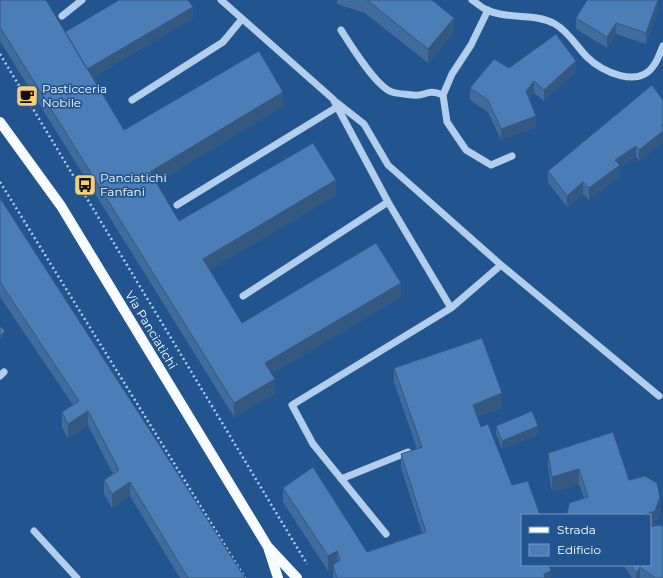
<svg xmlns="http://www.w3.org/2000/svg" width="663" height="578" font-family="Montserrat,sans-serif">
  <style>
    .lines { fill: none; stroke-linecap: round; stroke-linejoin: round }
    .path { stroke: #b2ceec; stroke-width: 2.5; stroke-dasharray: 2 3; stroke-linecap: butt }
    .minor { stroke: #b2ceec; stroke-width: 7 }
    .major { stroke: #f8fbff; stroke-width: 10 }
    .wall { fill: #406c9d }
    .shaded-wall { fill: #34587f }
    .building { fill: #4b7eb6; stroke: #34587f }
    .labels { text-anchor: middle; stroke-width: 3.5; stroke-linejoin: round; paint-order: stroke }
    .poi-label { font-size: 12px; fill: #fff; stroke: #22558f; text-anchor: start }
    .street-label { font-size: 12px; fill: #fff; stroke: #22558f }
  </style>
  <rect width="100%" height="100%" fill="#22558f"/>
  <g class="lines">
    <path class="path" d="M0,54L307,564
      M0,182L245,578"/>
    <path class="minor" d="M221,0L333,99L388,202L451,308L292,405L313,444L386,534
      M472,0C477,3 482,8 487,10C507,20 533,12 555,24C569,32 577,47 587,57C602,72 639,89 654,65C658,60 660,52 663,46
      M488,10L471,45L452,74L443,95L447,122L466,150L491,165L512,156
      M62,16L82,0
      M341,30C350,44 376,87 392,92C398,94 406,94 413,95C426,97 426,88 443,95
      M132,100L223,42L242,19
      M336,102L364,124L388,165L501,265L451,308
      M177,205L337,107
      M501,265L659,396
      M243,296L388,202
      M0,376L4,372
      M341,479L408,452
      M34,531L77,578"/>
    <path class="major" d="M0,122L61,206L268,547L278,578
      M269,548L297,578"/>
  </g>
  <path class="wall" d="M0,0L65,32L193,18L93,77L124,130L283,106L156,183L179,221L336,195L209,270L242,323L401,297L272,373L275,393L234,417L0,41Z
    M337,0H432L454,32L428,63L365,13L337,4Z
    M658,0V10L646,44L616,34L607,48L576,29V18Z
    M509,68L576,72L544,101L534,93L529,99L536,127L501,140L488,112L470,100V88Z
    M663,100V142L639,161L636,157L620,167V176L589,200L583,194L567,207L548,182V171Z
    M0,198L245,578H180L130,496L112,508L104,494V480L113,474L88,425L68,439L62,427V412L73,405L0,297Z
    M394,368L502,408L477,417L522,565L551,578H333V568L328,571L283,502V488L367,552L422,533L401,468V454L417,449L394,382Z
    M496,426L538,434L502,449L496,434Z
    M548,453L629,480L660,512L655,526L650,527L584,498L579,484L552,492L548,467Z
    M623,565H650L663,578H632Z"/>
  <path class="shaded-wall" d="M658,0V10L646,44V33Z
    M193,7V18L86,81V70Z
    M454,18V32L428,63V49Z
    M616,23V34L607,48V37Z
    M576,61V72L544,101V90Z
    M534,81V93L526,102V91Z
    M283,92V106L150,187V172Z
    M536,116V127L501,140V129Z
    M663,124V142L639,161V150Z
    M636,146V157L620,167V176L589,200V188L615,160Z
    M336,180V195L203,274V259Z
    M583,182V194L567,207V196Z
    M401,283V297L265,377V363Z
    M5,331V335L0,340V336Z
    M275,379V393L234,417V403Z
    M502,393V408L473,419V405Z
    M88,411V425L68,439V424Z
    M538,426V434L502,449V441Z
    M579,469V484L552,492V477Z
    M130,482V496L112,508V494Z
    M660,497V512L655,526L650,527V515H643Z
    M337,551V565H333V568L328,571V556Z
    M640,567V578H636V573Z
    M551,571V578H544V574Z"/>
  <path class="building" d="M0,0H46L124,130L259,51L283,92L150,172L179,221L313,143L336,180L203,259L242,323L376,243L401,283L265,363L275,379L234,403L0,27Z
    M119,0H188L193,7L87,69L65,32Z
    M367,0H432L454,18L428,49Z
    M587,0H658L646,33L616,23L607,37L576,18Z
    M556,34L576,61L544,90L534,81L526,91L536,116L501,129L488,100L470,88L494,59L509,68Z
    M652,85L663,100V124L662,125L663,127V131L639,150L636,146L615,160L620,165L589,188L583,182L567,196L548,171Z
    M0,198L245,578H188L130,482L112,494L104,480L119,470L88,411L68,424L62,412L79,401L0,282Z
    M0,326L5,331L0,336Z
    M482,338L502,393L473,405L481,427L488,424L512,485L528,481L540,515H522V565H549L551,571L544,574L545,578H337L333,565L340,560L337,551L328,556L283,488L313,467L367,552L426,532L401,454L422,447L394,368Z
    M532,411L538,426L502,441L496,426Z
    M613,432L629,480L645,476L657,483L660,497L655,511L643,515H567L569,503L588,497L579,469L552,477L548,453Z
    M658,525L663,526V578H655L640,567L636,573L631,565H650V527Z"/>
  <defs>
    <g id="cafe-square" transform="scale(1.15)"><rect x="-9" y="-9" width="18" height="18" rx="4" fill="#f8ce74" stroke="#22558f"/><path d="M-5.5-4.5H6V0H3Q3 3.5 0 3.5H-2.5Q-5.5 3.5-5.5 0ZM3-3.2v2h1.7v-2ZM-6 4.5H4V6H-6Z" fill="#111"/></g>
    <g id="bus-square" transform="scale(1.15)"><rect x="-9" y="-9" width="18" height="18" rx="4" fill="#f8ce74" stroke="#22558f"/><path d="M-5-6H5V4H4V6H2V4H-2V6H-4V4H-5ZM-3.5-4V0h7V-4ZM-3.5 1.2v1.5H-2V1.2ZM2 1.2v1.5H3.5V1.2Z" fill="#111"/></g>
  </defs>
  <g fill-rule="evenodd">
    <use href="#cafe-square" x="27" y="96"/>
    <use href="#bus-square" x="85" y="185"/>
  </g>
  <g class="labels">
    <g class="poi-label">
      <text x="42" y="93">Pasticceria<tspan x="42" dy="14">Nobile</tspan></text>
      <text x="100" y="182">Panciatichi<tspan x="100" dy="14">Fanfani</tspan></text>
    </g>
    <g class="street-label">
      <text transform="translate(151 330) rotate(59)" y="4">Via Panciatichi</text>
    </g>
  </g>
  <rect x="521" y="514" width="130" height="52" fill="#22558f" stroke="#7a99bc"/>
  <rect x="529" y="527" width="20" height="6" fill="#f8fbff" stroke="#7a99bc"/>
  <text x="557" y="534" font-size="12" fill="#ffffff">Strada</text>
  <rect x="529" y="544" width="20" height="12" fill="#4b7eb6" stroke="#7a99bc"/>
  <text x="557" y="554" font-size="12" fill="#ffffff">Edificio</text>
</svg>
